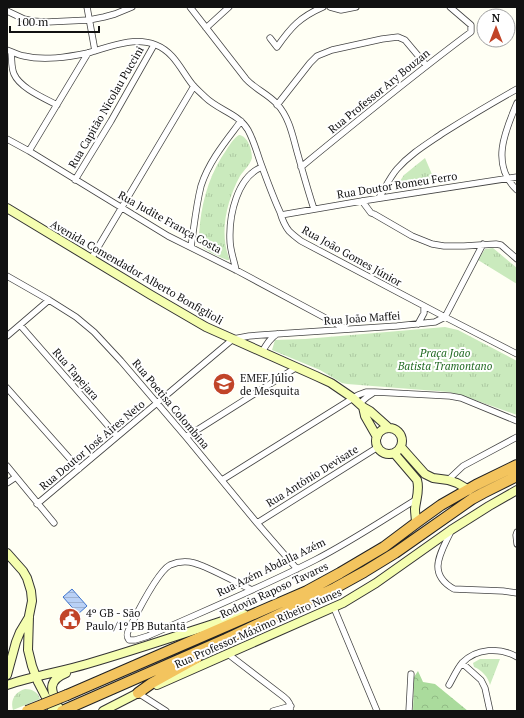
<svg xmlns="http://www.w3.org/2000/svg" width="524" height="718" font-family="'PT Serif',serif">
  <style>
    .forest { fill: url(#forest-crowns) }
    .park { fill: url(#park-tufts) }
    .water { fill: url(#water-rules); stroke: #4075cd }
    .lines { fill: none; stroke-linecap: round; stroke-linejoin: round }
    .street-casing { stroke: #444; stroke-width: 7 }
    .secondary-casing { stroke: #333; stroke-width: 10 }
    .highway-casing { stroke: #222; stroke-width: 12 }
    .street { stroke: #fff; stroke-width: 5.5 }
    .secondary { stroke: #f5feb0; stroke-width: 8 }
    .highway { stroke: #f3c45e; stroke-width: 10 }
    .highway-bridge-casing { stroke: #222; stroke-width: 12; stroke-linecap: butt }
    .highway-bridge { stroke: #f3c45e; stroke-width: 10 }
    .labels { text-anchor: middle; stroke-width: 4; stroke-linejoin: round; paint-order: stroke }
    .street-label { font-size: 11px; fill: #111; stroke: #fff }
    .park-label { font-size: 11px; font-style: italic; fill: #206921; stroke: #fff }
    .poi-label { font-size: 11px; fill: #111; stroke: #fff; text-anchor: start }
  </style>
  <defs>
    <pattern id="forest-crowns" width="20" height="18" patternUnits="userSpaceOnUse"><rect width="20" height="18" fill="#aadb9c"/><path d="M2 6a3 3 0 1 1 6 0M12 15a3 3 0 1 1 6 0" fill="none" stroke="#91bb85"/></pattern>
    <pattern id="park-tufts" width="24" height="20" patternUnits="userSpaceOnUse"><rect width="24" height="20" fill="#caeabd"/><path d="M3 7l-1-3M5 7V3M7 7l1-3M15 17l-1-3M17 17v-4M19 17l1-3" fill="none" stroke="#acc8a1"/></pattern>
    <pattern id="water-rules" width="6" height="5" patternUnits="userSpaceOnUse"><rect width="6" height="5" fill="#b9d1f6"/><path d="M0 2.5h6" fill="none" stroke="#9eb2d2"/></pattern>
  </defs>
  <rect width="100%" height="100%" fill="#fffff4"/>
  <path class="forest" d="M418,671L423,682L435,684L468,711H413L414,677Z"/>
  <path class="park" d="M239,135C248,136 252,150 252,158C250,165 244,170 240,176C227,200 219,232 229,258V260H227C220,257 205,251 201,245C197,239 200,230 200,223C203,197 211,171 227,149C230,144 234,138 239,135Z
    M425,158L434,179L398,184L404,175Z
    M493,248L517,268V284L478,260L485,249Z
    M445,327L458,330L517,361V415L461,395L449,392L347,384L342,383L320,370L272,350L275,340L305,339Z
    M480,659H500L490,685C488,677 482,670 474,667L473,663Z
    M25,689C32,689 38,692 40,699L13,710C10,700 15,692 25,689Z"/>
  <path class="water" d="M72,589L87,606L78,614L63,597Z"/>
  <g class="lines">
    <g class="street-casing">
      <path id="street" d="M87,7L95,51
        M190,7L246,79C255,89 268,94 277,104C290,118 293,138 298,155C303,173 308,191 314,209
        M330,7L341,10L356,7
        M7,11L24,19L33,21L47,22L89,20L104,17L115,14L132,7
        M206,28L229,7
        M270,38L277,47C291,27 300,17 323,7
        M7,50C13,52 18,55 24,56C44,61 68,57 88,53C110,47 133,36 156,45C174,52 181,70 192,84C196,89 201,93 205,97C218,110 239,114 248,130C254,141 257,153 261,164C267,180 273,197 280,212C282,219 285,226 289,231C293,235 297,238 301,241L445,317L517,354
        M11,52C12,59 11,67 14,74C20,88 44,98 57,105
        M517,103C505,131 490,165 517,190
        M277,105L310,63L317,56L332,50L382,39L398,37L405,40L426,65
        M7,139L29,151L168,236L236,270L346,329
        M29,151L88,53
        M301,167C357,121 413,75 471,32V25L450,7
        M75,180L111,121L154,45
        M379,198C385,188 390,177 397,169C410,154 427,144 443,133C467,118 492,103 517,89
        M362,201L371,213L374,214L412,236L432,244L444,246H464L496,244L501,245L517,259
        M281,215L362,201L517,177
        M191,247C194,227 196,206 201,186C209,161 226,141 241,121
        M91,259L194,86
        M236,270C234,260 230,250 230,240C229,215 237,177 262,167
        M7,276L49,300L76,317L94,332L121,361L186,437L257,523L297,569
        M418,324L424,313V306
        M20,325L117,436
        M7,336L49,300
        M262,352C266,345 270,338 277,334
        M7,388L79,469
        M359,404L367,397L373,393
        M186,437L297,367
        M7,466L54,523
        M222,480L358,395L366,392H375L450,396L461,398L517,421
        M448,480L463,466L517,437
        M7,483L16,477
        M37,504L233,339L249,336L261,335L397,326L435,322L445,317L483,244
        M257,523L378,447
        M451,531C441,553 426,573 454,589L503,591L517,593
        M517,532L516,535L517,544
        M252,590C236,582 221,574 205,567C202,566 198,564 194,563C186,561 177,562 170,565C157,572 136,615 129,629C127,633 126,636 129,640H135L148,636C204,611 260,588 315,560C350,542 383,520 417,499
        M334,608L377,711
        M228,654L284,697C289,701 291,704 290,711
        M462,663L481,680L485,688L490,711
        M449,685C453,678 457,669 462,663C476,648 500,647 517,657
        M138,693L166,711
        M273,711L291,706
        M409,711L411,674"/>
    </g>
    <g class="secondary-casing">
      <path id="secondary" d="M7,208L151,295L206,327L233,339L316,376L331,383L353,398L363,407L370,411L389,428
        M363,407L365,416L377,437
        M376 441a13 13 0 1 1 26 0a13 13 0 1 1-26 0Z
        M401,447L425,474L433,478L448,480L457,483L469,490
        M394,453L417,480C420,490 416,499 415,509C415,514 416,518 416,523
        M7,553L23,571L27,578L31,591L32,601L29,616L28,650L32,666L38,682L53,711
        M7,675L16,642L20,632L29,617
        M7,685C33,676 60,672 87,664C139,649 191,631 244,614
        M157,685L343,603L376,583L451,530L489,506L517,490
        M60,711C53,694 44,682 66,673
        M103,711L142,691"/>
    </g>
    <g class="highway-casing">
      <path id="highway" d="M138,693L152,683L197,658
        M67,695L307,591L340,573L384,547L416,523L441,505L476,485L517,465
        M62,711L226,639L335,588L364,572L395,553L472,499L483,493L517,476"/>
    </g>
    <use href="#street" class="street"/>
    <use href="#secondary" class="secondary"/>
    <use href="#highway" class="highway"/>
    <g class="highway-bridge-casing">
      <path id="highway-bridge" d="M27,711L67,695"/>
    </g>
    <use href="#highway-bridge" class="highway-bridge"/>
  </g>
  <defs>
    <g id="school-disc" transform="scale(1.15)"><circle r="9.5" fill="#c14428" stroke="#fff"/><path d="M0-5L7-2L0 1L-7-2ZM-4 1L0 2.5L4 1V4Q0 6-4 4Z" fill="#fff"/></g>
    <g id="civic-disc" transform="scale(1.15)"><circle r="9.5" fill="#c14428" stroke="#fff"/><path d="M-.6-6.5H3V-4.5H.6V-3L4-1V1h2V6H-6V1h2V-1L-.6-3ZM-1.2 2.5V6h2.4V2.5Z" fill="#fff"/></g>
  </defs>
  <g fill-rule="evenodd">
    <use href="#school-disc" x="224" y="384"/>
    <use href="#civic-disc" x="70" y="619"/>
  </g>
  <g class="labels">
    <g class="street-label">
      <text transform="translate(379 91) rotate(-39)" y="4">Rua Professor Ary Bouzan</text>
      <text transform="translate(106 107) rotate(-60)" y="4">Rua Capitão Nicolau Puccini</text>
      <text transform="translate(397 185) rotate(-9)" y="4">Rua Doutor Romeu Ferro</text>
      <text transform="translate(170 222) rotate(29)" y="4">Rua Judite França Costa</text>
      <text transform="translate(352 256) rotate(29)" y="4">Rua João Gomes Júnior</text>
      <text transform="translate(137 272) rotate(30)" y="4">Avenida Comendador Alberto Bonfiglioli</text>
      <text transform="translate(362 318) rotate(-4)" y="4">Rua João Maffei</text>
      <text transform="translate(76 374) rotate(49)" y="4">Rua Tapejara</text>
      <text transform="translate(171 404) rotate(50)" y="4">Rua Poetisa Colombina</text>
      <text transform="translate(92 445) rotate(-40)" y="4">Rua Doutor José Aires Neto</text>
      <text transform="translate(312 476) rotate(-32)" y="4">Rua Antônio Devisate</text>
      <text transform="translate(271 567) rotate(-26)" y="4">Rua Azém Abdalla Azém</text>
      <text transform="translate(274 590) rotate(-25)" y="4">Rodovia Raposo Tavares</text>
      <text transform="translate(258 628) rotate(-24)" y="4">Rua Professor Máximo Ribeiro Nunes</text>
    </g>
    <g class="park-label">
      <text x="445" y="357">Praça João<tspan x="445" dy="13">Batista Tramontano</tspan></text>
    </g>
    <g class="poi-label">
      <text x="240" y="382">EMEF Júlio<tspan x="240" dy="13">de Mesquita</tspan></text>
      <text x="86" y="617">4º GB - São<tspan x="86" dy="13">Paulo/1º PB Butantã</tspan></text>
    </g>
  </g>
  <rect width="524" height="718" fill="none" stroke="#111111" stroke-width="16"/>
  <g transform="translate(496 28)"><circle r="19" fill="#ffffff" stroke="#a0a0a0"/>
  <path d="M0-3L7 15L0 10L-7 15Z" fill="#c14428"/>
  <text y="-6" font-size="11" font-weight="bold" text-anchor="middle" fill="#111111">N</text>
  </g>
  <path d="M10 26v6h89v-6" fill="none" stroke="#111111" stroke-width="2"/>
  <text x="16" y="26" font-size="12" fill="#111111" stroke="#ffffff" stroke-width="3" paint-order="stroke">100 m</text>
</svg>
